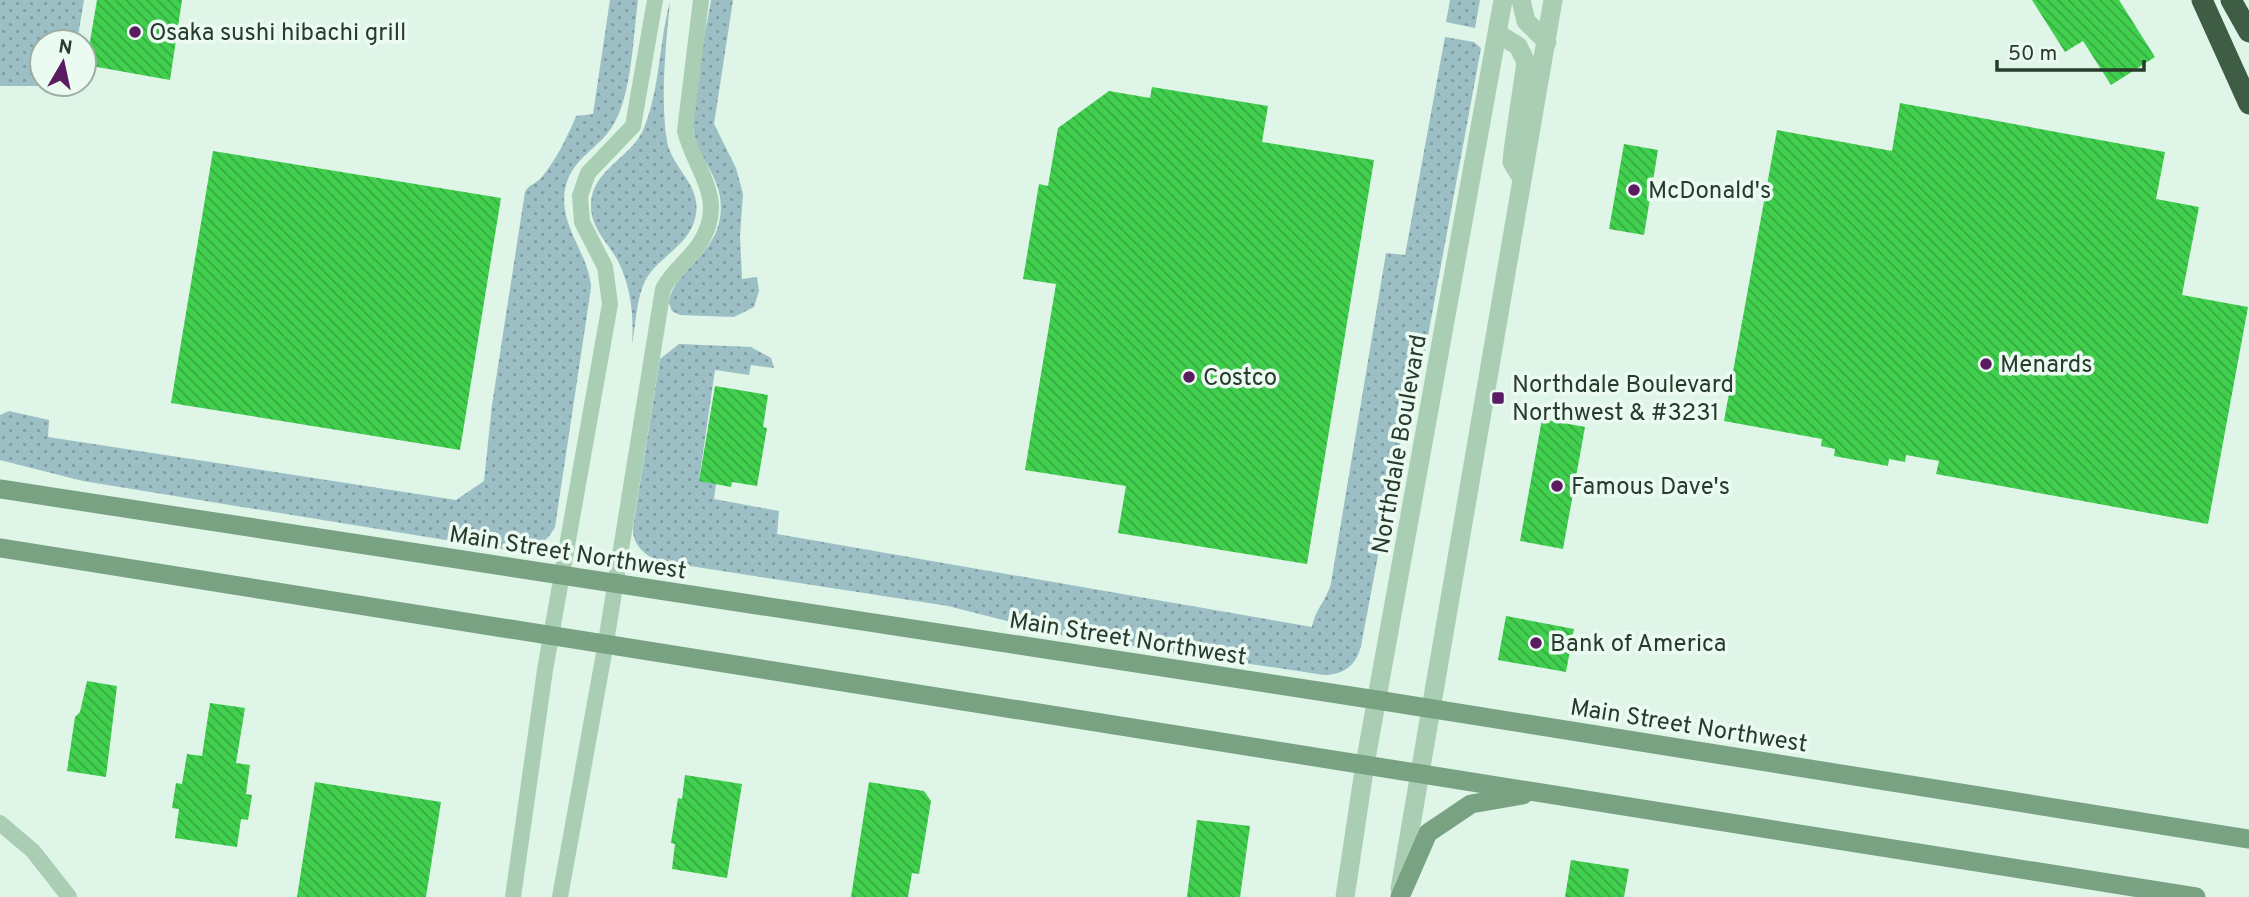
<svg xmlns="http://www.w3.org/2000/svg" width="2249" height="897" font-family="Overpass,sans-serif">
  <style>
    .grass { fill: url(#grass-dots) }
    .building { fill: url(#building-back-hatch) }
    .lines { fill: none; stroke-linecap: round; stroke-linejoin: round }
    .minor { stroke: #a9ceb4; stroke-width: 16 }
    .tertiary { stroke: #a9ceb4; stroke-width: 19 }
    .secondary { stroke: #79a282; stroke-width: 19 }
    .motorway { stroke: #3f5c44; stroke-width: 21 }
    .poi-dot { fill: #5a1b60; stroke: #ebfbf2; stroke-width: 2.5 }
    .labels { text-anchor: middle; stroke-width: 7; stroke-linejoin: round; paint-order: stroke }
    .poi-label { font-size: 24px; fill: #293b2c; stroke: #ebfbf2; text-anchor: start }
    .street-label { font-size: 24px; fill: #293b2c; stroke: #ebfbf2 }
  </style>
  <defs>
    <pattern id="grass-dots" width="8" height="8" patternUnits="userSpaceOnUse" patternTransform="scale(1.75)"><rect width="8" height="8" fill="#9cbec5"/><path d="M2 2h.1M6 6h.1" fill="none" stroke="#7f9ca0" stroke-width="1.8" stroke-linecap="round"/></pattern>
    <pattern id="building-back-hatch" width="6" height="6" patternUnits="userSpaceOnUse" patternTransform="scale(1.75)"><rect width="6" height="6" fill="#41cf4e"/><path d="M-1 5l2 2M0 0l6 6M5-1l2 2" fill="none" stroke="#36a941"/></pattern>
  </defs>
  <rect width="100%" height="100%" fill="#def5e7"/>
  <path class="grass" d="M0,0H84L77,42H42V84L69,86H0Z
    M610,0H638C633,37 632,96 612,127C599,148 574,157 566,185C556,225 589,251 591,288L555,527C546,544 533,550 513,551L83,481L0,460V415L9,411L49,420L48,437L456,500L484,481L492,405L525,192C529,184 536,184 542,177C556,160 568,136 576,116L593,114Z
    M711,0H733L714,124L736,168L743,194L740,236L742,279L757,277L759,291L754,307L734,317L680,315L672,311L669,303C671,274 714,257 720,218C726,180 700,164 694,133C688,101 706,34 711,0Z
    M1450,0H1480L1475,28L1446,22Z
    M670,2C666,44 660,100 667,141C672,169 701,184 696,214C691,246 659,255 645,281C636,300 636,324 632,344C634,316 631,287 618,261C608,242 590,228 591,204C592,169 632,158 644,128C660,89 659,42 670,2Z
    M1445,37L1474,42L1481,48L1423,363L1397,455L1361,646C1356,666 1343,675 1324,675L1066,636L948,606L658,561C643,554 632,544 633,527L660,359L679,344L751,347L771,358L774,368L751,365L749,375L715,370L699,480L716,484L714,499L779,511L777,534L1312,627C1315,609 1327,600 1331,583L1386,253L1405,255Z"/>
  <path class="building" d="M97,0H182L170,80L86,65Z
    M2032,0H2119L2155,57L2111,85L2083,41L2065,52Z
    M1152,87L1268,106L1262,142L1374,160L1307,564L1118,533L1126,486L1025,470L1056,284L1023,279L1039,184L1048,186L1058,128L1109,91L1150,98Z
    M1900,103L2165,152L2156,199L2199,207L2182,295L2248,307L2208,524L1936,474L1939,461L1906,455L1905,462L1889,459L1888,466L1834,456L1835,449L1821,446L1822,439L1724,421L1777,130L1892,151Z
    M1624,144L1658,150L1644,235L1609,229Z
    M213,151L501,198L460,450L171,403Z
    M715,386L768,395L763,427L767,428L757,486L732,482L731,487L699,481Z
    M1542,419L1585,427L1563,549L1520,541Z
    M1506,616L1574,629L1566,672L1498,660Z
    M87,681L117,686L106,777L67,771L75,717L80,712Z
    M210,703L245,708L236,763L250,765L246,794L252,795L248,820L241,819L237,847L175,838L179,809L172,808L176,783L182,784L187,754L202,756Z
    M685,775L742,784L727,878L672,869L675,844L671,843L678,798L682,799Z
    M315,782L441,802L426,897H297Z
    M869,782L924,791L931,801L919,874L912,873L908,897H851Z
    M1197,820L1250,826L1240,897H1187Z
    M1571,860L1629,869L1624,897H1565Z"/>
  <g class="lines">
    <path class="minor" d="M0,823L33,851L69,897
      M513,897L545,670L610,304L605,267L582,222L580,196L588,173L633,126L655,0
      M560,897L606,642L663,289C672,271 689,260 700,243C728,199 695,171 685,131L701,0"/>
    <path class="tertiary" d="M1521,0L1526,21L1547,42
      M1497,33L1518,46L1526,62L1513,151L1512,162L1521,177
      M1400,889L1553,0
      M1345,897L1365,764L1503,0"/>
    <path class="secondary" d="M0,489L1377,700L2249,839
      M0,548L2196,897
      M1400,897L1428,833L1471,804L1523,795"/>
    <path class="motorway" d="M2202,0L2249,104
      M2231,0L2249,32"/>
  </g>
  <g class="poi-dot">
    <circle cx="135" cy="32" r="7"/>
    <circle cx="1634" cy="190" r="7"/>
    <circle cx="1986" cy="364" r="7"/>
    <circle cx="1189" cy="377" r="7"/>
    <rect x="1491" y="391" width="14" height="14" rx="3.5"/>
    <circle cx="1557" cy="486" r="7"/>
    <circle cx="1536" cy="643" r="7"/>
  </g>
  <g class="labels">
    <g class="poi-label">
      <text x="149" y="40">Osaka sushi hibachi grill</text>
      <text x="1648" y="198">McDonald's</text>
      <text x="2000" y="372">Menards</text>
      <text x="1203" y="385">Costco</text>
      <text x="1512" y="392">Northdale Boulevard<tspan x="1512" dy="28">Northwest &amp; #3231</tspan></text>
      <text x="1571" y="494">Famous Dave's</text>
      <text x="1550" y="651">Bank of America</text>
    </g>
    <g class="street-label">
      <text transform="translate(1399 444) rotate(-80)" y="8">Northdale Boulevard</text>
      <text transform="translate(568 552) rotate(9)" y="8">Main Street Northwest</text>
      <text transform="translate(1128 638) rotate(9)" y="8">Main Street Northwest</text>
      <text transform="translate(1689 725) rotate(9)" y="8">Main Street Northwest</text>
    </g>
  </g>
  <g transform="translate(63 63) rotate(9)"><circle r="33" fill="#ebfbf2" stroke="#9daea3" stroke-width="2"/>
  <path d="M0-5L12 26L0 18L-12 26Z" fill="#5a1b60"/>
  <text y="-10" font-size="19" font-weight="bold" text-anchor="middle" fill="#293b2c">N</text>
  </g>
  <path d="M1997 60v10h147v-10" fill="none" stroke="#293b2c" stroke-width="3.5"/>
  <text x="2008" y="60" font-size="21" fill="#293b2c" stroke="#ebfbf2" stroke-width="5" paint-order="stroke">50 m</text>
</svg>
